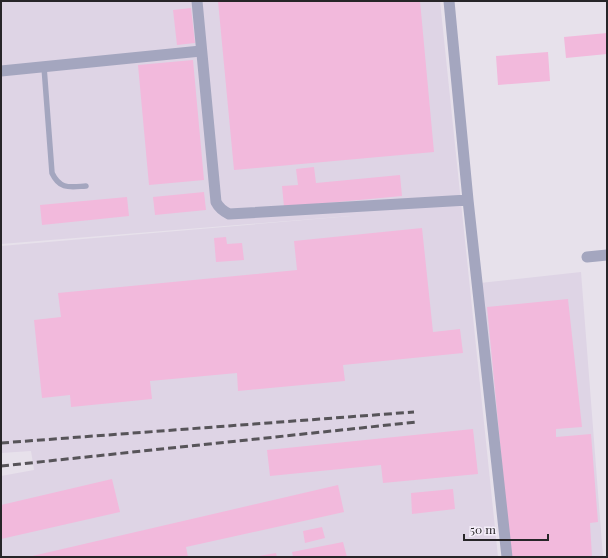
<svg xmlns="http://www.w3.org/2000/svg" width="608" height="558" font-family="'Playfair Display',serif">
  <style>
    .built { fill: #ded4e5 }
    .building { fill: #f2b9dc }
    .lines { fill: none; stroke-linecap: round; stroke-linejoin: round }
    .service { stroke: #a4a6bf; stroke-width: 5.5 }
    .minor { stroke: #a4a6bf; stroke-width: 11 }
    .rail { stroke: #575459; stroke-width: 3; stroke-dasharray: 8 4; stroke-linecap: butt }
  </style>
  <rect width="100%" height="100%" fill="#e7e1eb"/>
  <path class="built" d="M1,1H440L498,557H1V476L34,470L31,451L1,453V246L363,215L1,244Z
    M581,272L603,557H510L480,283Z"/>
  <path class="building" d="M218,1H420L434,152L234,170Z
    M191,8L195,43L177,45L173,10Z
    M607,33V54L566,58L564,37Z
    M548,52L550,81L498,85L496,56Z
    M193,60L204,180L149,185L138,65Z
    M314,167L316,183L400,175L402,196L284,207L282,186L298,185L296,169Z
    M204,192L206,210L155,215L153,197Z
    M127,197L129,216L42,225L40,205Z
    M422,228L433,332L460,329L463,353L343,365L345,381L238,391L237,373L150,381L152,399L71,407L70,395L42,398L34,320L61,317L58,293L297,270L294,241Z
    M226,237L227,244L242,243L244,260L216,262L214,238Z
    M568,299L582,427L556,429V437L591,434L598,522L590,523L592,557H511L487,307Z
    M473,429L478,474L383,483L381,465L270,476L267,450Z
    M112,479L120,512L1,539V505Z
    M338,485L344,512L186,547L188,557H28Z
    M453,489L455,509L412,514L411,493Z
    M322,527L325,538L305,543L303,531Z
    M343,542L347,557H293L292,552Z
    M276,553L277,557H259V556Z"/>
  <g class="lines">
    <path class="service" d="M44,67L52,173C60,190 70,187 86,186"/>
    <path class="minor" d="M197,1L216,202C219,208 223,211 229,214L468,200
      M449,1L468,200L507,557
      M1,71L201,51
      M587,257L607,255"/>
    <path class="rail" d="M1,443L414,412
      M1,466L417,422"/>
  </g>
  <rect width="608" height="558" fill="none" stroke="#272528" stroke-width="4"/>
  <path d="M464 534v6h84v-6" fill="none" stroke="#272528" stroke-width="2"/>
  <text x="470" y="534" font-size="12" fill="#272528" stroke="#f4eef9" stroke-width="3" paint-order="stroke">50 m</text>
</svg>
